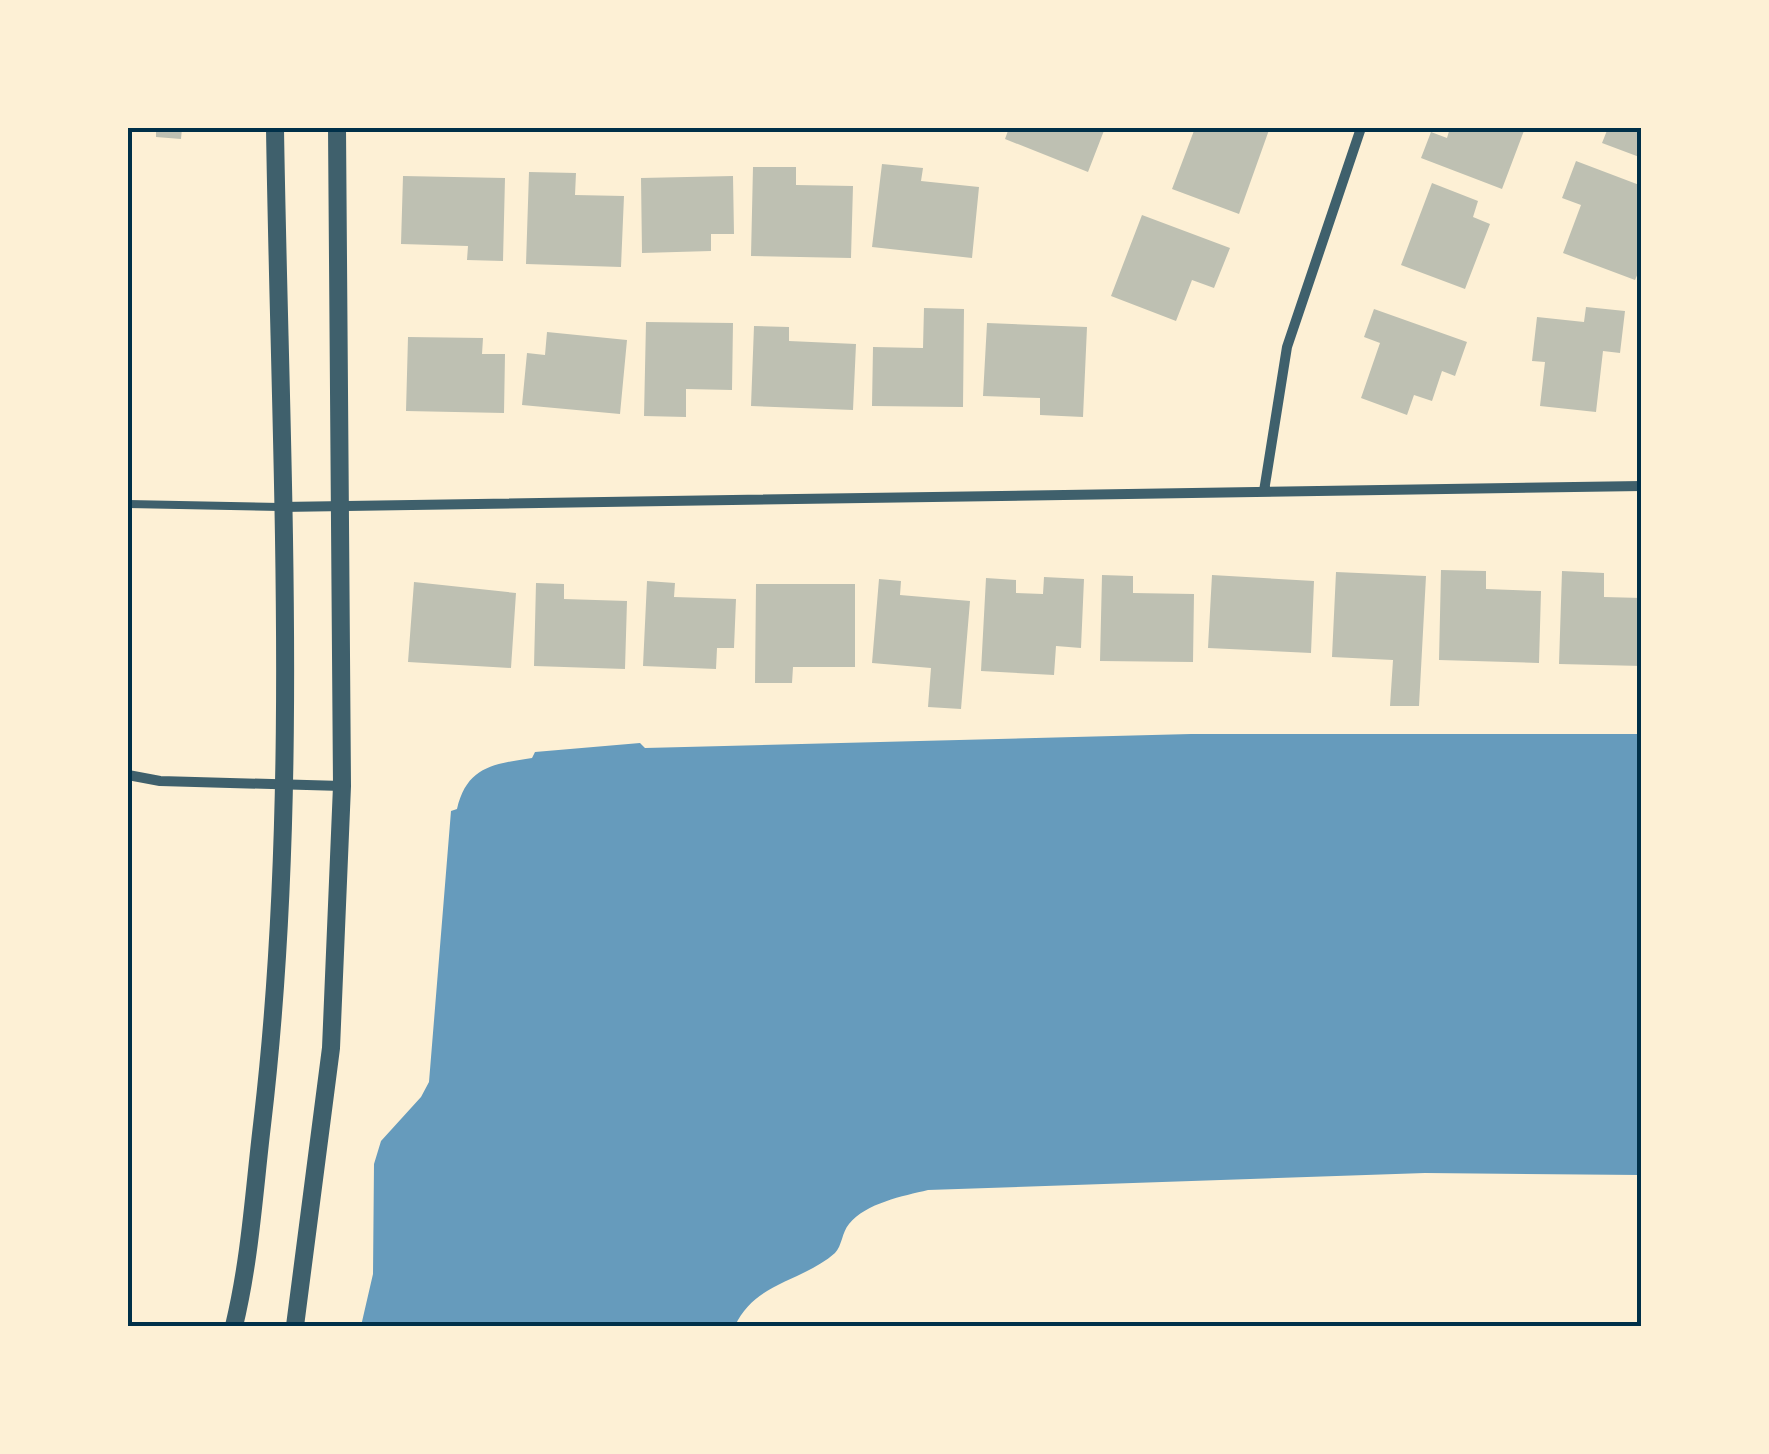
<svg xmlns="http://www.w3.org/2000/svg" width="1769" height="1454" font-family="Raleway,sans-serif">
  <style>
    .water { fill: #669bbc }
    .building { fill: #bec0b2 }
    .lines { fill: none; stroke-linecap: round; stroke-linejoin: round }
    .service { stroke: #3f606c; stroke-width: 8 }
    .minor { stroke: #3f606c; stroke-width: 10 }
    .tertiary { stroke: #3f606c; stroke-width: 18 }
    .neatline { fill: none; stroke: #003049; stroke-width: 4 }
  </style>
  <rect width="100%" height="100%" fill="#fdf0d5"/>
  <path class="water" d="M1191,734H1641V1175L1425,1173L928,1190C903,1196 866,1203 849,1224C842,1232 842,1246 835,1253C802,1282 755,1282 735,1326H361L373,1274L374,1164L381,1141L421,1097L429,1082L451,811L457,809C467,766 494,764 532,758L535,752L640,743L645,748Z"/>
  <path class="building" d="M156,128H182L181,139L156,137Z
    M1009,128H1105L1088,172L1005,139Z
    M1195,128L1269,130L1239,214L1172,189Z
    M1450,128H1525L1502,189L1421,158L1431,132L1447,138Z
    M1608,128H1642V158L1602,143Z
    M1576,161L1642,186V264L1635,280L1563,253L1581,205L1562,198Z
    M882,164L923,168L921,181L979,187L972,258L872,247Z
    M753,167H796V185L853,186L851,258L751,256Z
    M529,172L576,173L575,195L624,196L621,267L526,264Z
    M403,176L505,178L503,261L467,260L468,246L401,244Z
    M733,176L734,234H711V251L642,253L641,178Z
    M1432,183L1478,201L1473,217L1490,224L1465,289L1401,265Z
    M1142,215L1230,248L1214,288L1192,280L1176,321L1111,296Z
    M1586,307L1625,311L1620,353L1603,351L1596,412L1540,406L1545,362L1532,361L1537,317L1584,322Z
    M924,308L964,309L963,407L872,406L873,347L923,348Z
    M1374,309L1467,342L1455,376L1442,371L1432,401L1414,395L1407,415L1361,398L1380,343L1364,337Z
    M646,322L733,323L732,390L686,389V417L644,416Z
    M987,323L1087,327L1083,417L1040,415V398L983,396Z
    M754,326L789,327V341L856,344L853,410L751,406Z
    M547,332L627,340L620,414L522,405L527,353L545,355Z
    M408,337L483,338L482,354H505L504,413L406,411Z
    M1441,570L1486,571V589L1541,591L1539,663L1439,660Z
    M1562,571L1604,573V597L1642,598V666L1559,664Z
    M1336,572L1426,576L1419,706H1390L1393,660L1332,657Z
    M1102,575L1133,576V593L1194,594L1193,662L1100,661Z
    M1212,575L1314,581L1311,653L1208,648Z
    M1044,577L1084,579L1081,648L1056,646L1054,675L981,671L986,578L1016,580V593L1043,594Z
    M879,579L901,581L900,595L970,601L961,709L928,707L931,668L872,663Z
    M647,581L675,583L674,597L736,599L734,648H717L716,669L643,666Z
    M414,582L516,593L511,668L408,662Z
    M536,583L564,584V599L627,601L625,669L534,666Z
    M756,584H855V667H793L792,683H755Z"/>
  <g class="lines">
    <path class="service" d="M128,504L280,507"/>
    <path class="minor" d="M1264,491L1287,347L1361,128
      M281,507L1642,486
      M128,775L160,781L342,786"/>
    <path class="tertiary" d="M234,1326C250,1260 254,1192 262,1125C301,796 280,458 275,128
      M295,1326L331,1048L342,786L337,128"/>
  </g>
  <rect width="1769" height="1454" fill="none" stroke="#fdf0d5" stroke-width="260"/>
  <rect x="130" y="130" width="1509" height="1194" class="neatline"/>
</svg>
